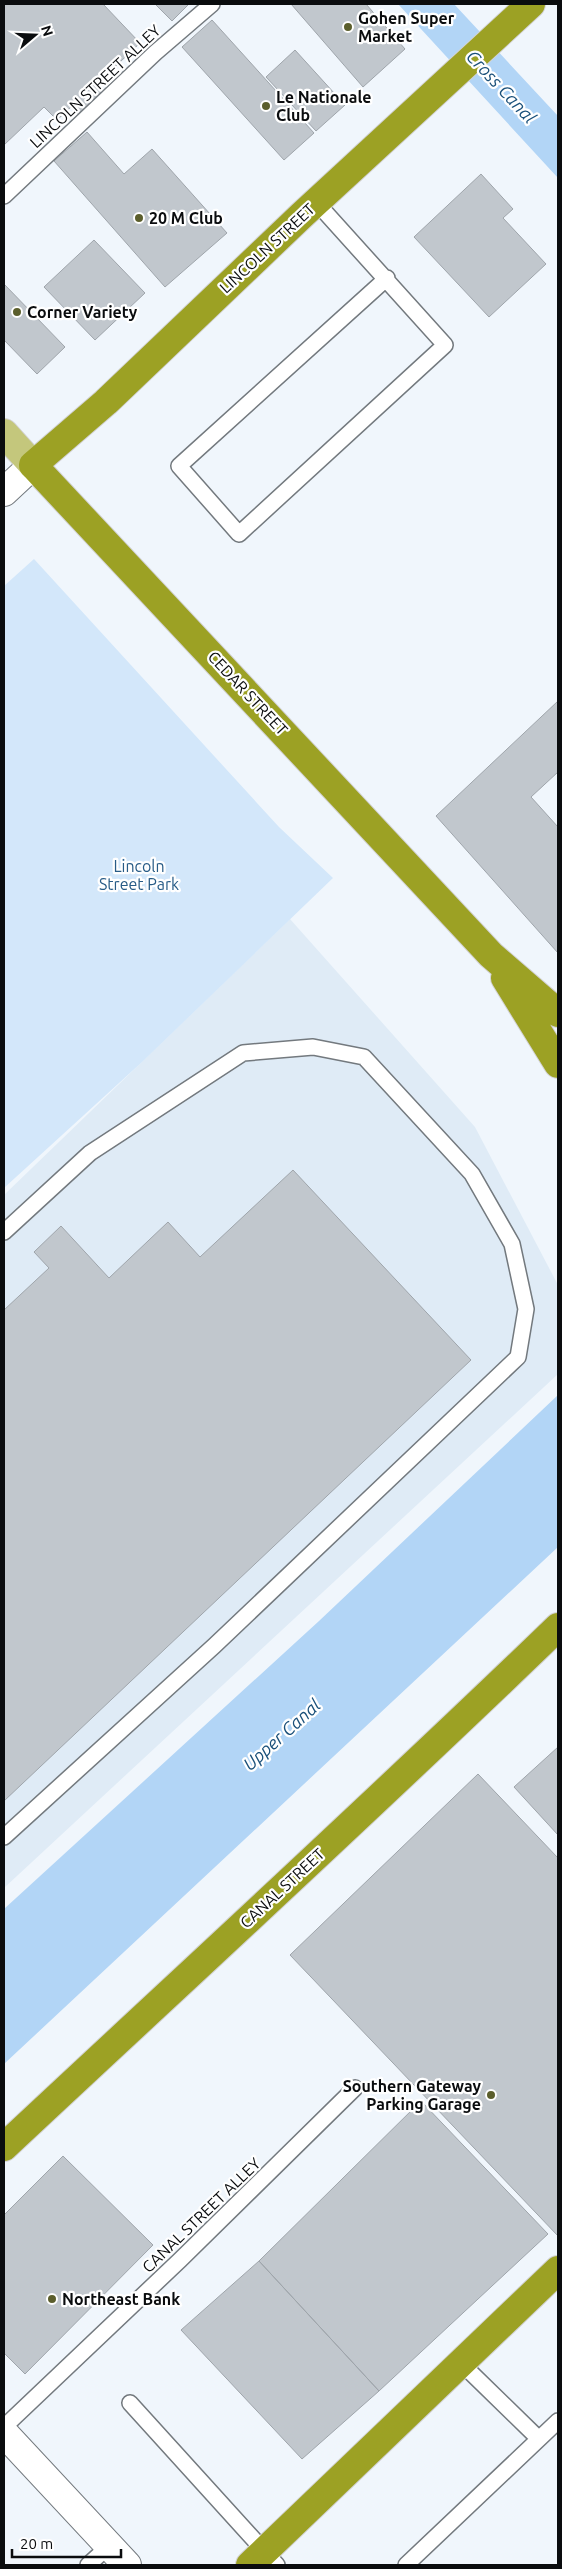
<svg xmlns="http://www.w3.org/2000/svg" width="562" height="2569" font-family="Ubuntu,sans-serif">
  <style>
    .built { fill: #dfebf6 }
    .green { fill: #d3e7fa }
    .water { fill: #b2d5f6 }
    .building { fill: #c1c7cd; stroke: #9fa5ab }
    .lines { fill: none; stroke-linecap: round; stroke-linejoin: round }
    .lane-casing { stroke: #73797e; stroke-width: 18 }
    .secondary-casing { stroke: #73797e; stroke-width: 30 }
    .primary-casing { stroke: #d3d3d4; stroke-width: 30 }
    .highway-casing { stroke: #d3d3d4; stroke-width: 30 }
    .lane { stroke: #fff; stroke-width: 15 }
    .secondary { stroke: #fff; stroke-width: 28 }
    .primary { stroke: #c4c77c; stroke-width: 28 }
    .highway { stroke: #9ca124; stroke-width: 28 }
    .poi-dot { fill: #5b5e2c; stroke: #fff; stroke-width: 2 }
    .labels { text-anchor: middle; stroke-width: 4.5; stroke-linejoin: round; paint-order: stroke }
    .poi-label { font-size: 16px; font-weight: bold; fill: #0a0c0e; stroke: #fff; text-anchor: start }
    .street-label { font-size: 16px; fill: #0a0c0e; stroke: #fff }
    .park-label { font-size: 16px; fill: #275b86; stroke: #fff }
    .water-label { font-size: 18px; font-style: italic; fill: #1a507a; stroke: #fff }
  </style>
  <rect width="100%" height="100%" fill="#f0f6fc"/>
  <path class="built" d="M290,919L475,1127L558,1285V1374L4,1888V1195Z"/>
  <path class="green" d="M34,559L279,827L333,878L141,1063L4,1188V586Z"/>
  <path class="water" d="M398,4H454L558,116V178Z
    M558,1395V1547L4,2064V1909L319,1621Z"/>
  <path class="building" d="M4,4H103L140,43L98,83L105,94L80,116L71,107L57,120L44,107L4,145Z
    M155,4H189L172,21Z
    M291,4H366L405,49L363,87Z
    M212,20L314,133L284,160L182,47Z
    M295,50L345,105L316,131L266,77Z
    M87,132L124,174L152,149L227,233L165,287L54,161Z
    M481,174L513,209L503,218L546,264L489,317L414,237Z
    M94,240L145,293L95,340L44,287Z
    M4,284L65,347L37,374L4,340Z
    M558,701V772L531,797L558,827V953L436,816Z
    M293,1170L471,1360L4,1801V1310L49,1268L34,1252L61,1226L109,1278L168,1222L200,1257Z
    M558,1747V1835L514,1787Z
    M478,1774L558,1858V2236L290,1955Z
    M421,2101L548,2234L379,2391L259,2261Z
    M63,2156L153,2245L25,2374L4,2353V2215Z
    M259,2261L379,2391L302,2459L181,2330Z"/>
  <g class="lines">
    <g class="lane-casing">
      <path id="lane" d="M4,196L155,53L212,4
        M316,202L445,345L239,534L179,466L387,278
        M4,1232L90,1153L243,1053L313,1047L364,1057L472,1174L512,1244L526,1309L518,1357L214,1646L4,1837
        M460,2362L539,2439
        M130,2403L277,2565
        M4,2427L180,2260L355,2088
        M88,2565L109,2546
        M406,2565L558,2421"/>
    </g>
    <g class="secondary-casing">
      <path id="secondary" d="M4,492L33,465
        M4,2433L127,2565"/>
    </g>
    <g class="primary-casing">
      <path id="primary" d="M4,433L33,465"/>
    </g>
    <g class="highway-casing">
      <path id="highway" d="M531,4L302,215L106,402L33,465L491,955L558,1013
        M505,978L558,1064
        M4,2147C189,1974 376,1803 558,1627
        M250,2565L558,2270"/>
    </g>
    <use href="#lane" class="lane"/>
    <use href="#secondary" class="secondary"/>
    <use href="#primary" class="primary"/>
    <use href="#highway" class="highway"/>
  </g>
  <g class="poi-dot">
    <circle cx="348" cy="27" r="5"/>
    <circle cx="266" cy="106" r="5"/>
    <circle cx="139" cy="218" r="5"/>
    <circle cx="17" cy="312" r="5"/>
    <circle cx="491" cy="2095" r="5"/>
    <circle cx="52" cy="2299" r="5"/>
  </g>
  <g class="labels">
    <g class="poi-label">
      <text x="358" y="24">Gohen Super<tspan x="358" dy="18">Market</tspan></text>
      <text x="276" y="103">Le Nationale<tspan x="276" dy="18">Club</tspan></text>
      <text x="149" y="224">20 M Club</text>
      <text x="27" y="318">Corner Variety</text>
      <text x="481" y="2092" text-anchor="end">Southern Gateway<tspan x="481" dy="18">Parking Garage</tspan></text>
      <text x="62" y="2305">Northeast Bank</text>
    </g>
    <g class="street-label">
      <text transform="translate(95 86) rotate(-43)" y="6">LINCOLN STREET ALLEY</text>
      <text transform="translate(267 248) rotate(-43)" y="6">LINCOLN STREET</text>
      <text transform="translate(248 693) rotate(47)" y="6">CEDAR STREET</text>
      <text transform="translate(282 1888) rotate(-43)" y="6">CANAL STREET</text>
      <text transform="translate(201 2215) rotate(-44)" y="6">CANAL STREET ALLEY</text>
    </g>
    <g class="park-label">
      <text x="139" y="872">Lincoln<tspan x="139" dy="18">Street Park</tspan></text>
    </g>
    <g class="water-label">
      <text transform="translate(501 87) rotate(47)" y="6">Cross Canal</text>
      <text transform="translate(282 1735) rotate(-42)" y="6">Upper Canal</text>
    </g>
  </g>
  <rect width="562" height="2569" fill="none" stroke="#0a0c0e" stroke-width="10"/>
  <g transform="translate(35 35) rotate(71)" stroke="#ffffff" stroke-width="4" paint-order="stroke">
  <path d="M0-4L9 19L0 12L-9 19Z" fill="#0a0c0e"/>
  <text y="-8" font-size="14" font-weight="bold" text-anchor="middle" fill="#0a0c0e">N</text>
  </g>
  <path d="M12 2549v8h109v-8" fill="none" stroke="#0a0c0e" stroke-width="2.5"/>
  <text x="20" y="2549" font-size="15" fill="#0a0c0e" stroke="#ffffff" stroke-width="4" paint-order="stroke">20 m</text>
</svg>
